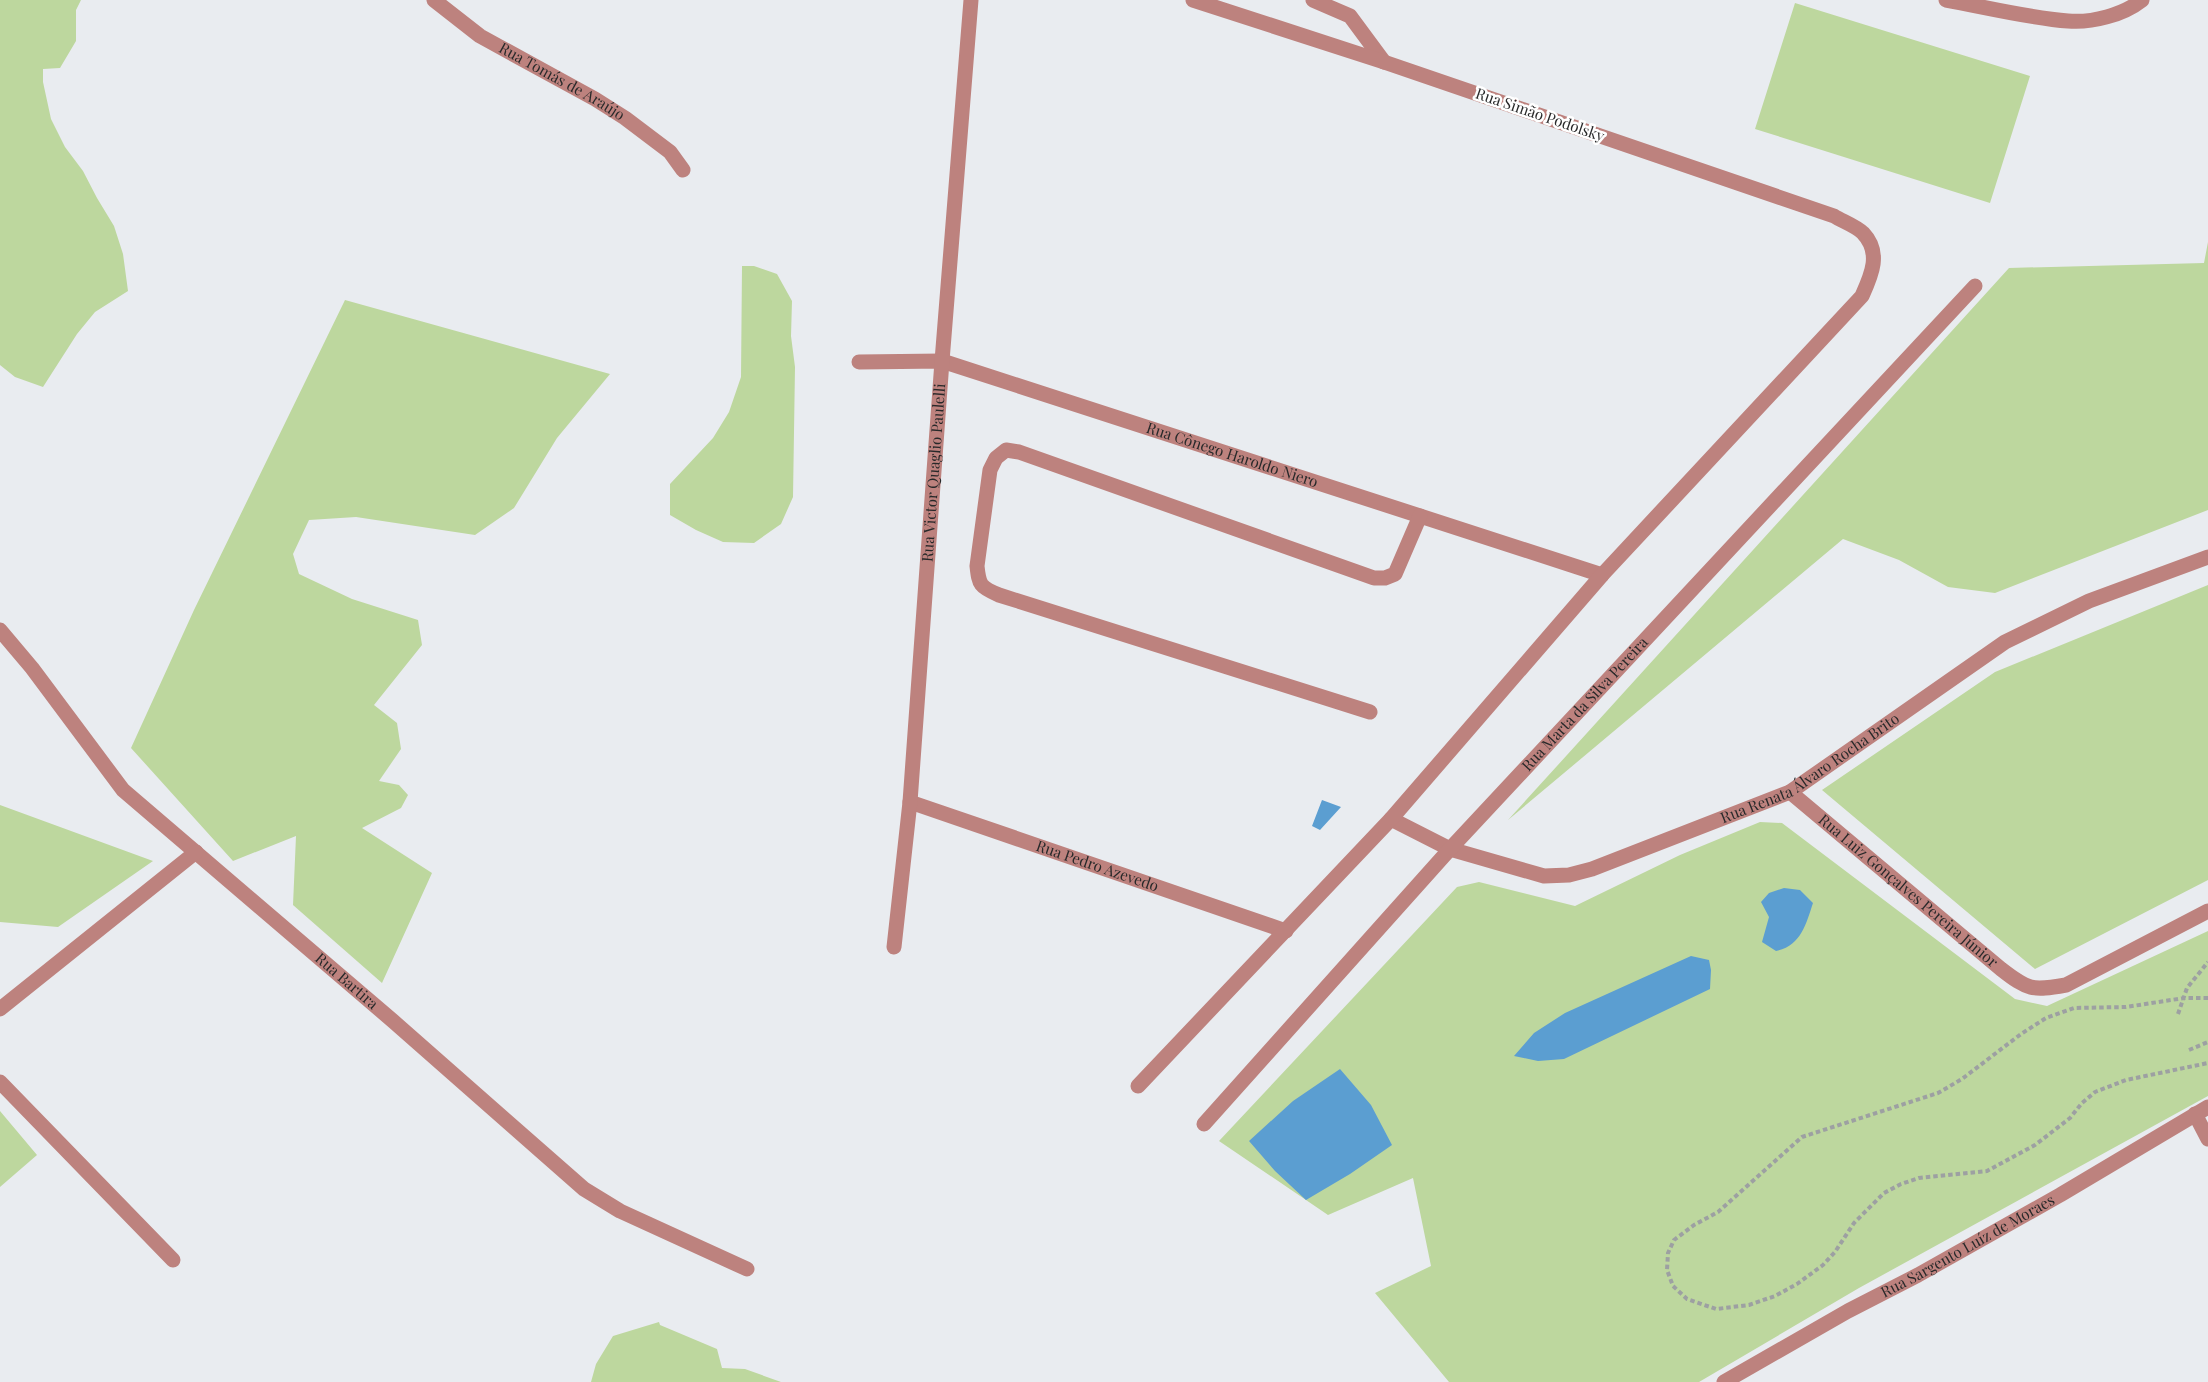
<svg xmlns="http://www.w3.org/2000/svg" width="2208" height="1382" font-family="'Playfair Display',serif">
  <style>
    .green { fill: #bdd79e }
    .water { fill: #5b9ed1 }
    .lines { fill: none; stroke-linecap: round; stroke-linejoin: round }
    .path { stroke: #9da0a2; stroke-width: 4; stroke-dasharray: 4.5 3; stroke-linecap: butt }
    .minor { stroke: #bd827e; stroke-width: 15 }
    .labels { text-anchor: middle; stroke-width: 5; stroke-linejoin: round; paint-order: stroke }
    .street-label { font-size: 15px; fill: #28292a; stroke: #fff }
  </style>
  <rect width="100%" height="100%" fill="#e9ecf0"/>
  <path class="green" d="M0,0H81L76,10V41L60,68L43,69V82L51,119L65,147L83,171L97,198L114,226L123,254L128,291L95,312L77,334L43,387L15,377L0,365Z
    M1795,3L2030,76L1990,203L1755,129Z
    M2208,242V510L1995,593L1948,587L1899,560L1843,539L1508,820L2009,268L2204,263Z
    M742,266H754L777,274L792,301L791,336L795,367L793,497L781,524L754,543L723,542L696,530L670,515V484L713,438L729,412L741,377Z
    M345,300L610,374L557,438L514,508L475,535L356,517L309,520L293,554L299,574L352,599L418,620L422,645L374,705L397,723L401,749L379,781L399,785L408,795L401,808L362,828L432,873L382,983L293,905L296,836L233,861L131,748L194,610Z
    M2208,585V880L2035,969L1822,790L1995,672Z
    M0,805L153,861L58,927L0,922Z
    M1760,822L1782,823L2015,999L2047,1006L2208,931V1096L1859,1288L1699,1382H1449L1375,1293L1431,1266L1413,1178L1328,1215L1219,1141L1457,887L1479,882L1575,906L1680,855Z
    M0,1111L37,1155L0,1187Z
    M659,1322L660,1325L717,1349L722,1368L745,1369L781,1382H591L596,1364L613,1336Z"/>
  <path class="water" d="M1322,800L1341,807L1320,830L1312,826Z
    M1784,888L1800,890L1813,903C1806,924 1801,946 1776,951L1762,942L1769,917L1761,902L1769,893Z
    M1691,956L1709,960L1711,970L1710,989L1564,1059L1538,1061L1514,1056L1534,1033L1565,1013Z
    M1340,1069L1371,1105L1392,1145L1350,1174L1306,1200L1275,1171L1249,1141L1293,1101Z"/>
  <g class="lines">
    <path class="path" d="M2208,998H2184L2126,1007L2074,1008L2046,1018L2021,1034L1962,1079L1938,1093L1802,1137L1718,1212L1694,1225L1674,1240L1668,1253L1667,1270L1673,1286L1687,1299L1716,1309L1749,1305L1775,1296L1797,1284L1823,1265L1835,1252L1854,1223L1884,1193L1901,1184L1919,1178L1987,1171L2035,1145L2070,1118L2082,1103L2095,1092L2126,1080L2208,1063
      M2178,1014L2187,988L2208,962
      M2189,1050L2208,1042"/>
    <g class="minor">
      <path id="s1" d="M434,0L480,36L595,99L625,118L670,152L683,170"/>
      <path d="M1313,0L1350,16L1384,62"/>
      <path d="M1946,0C1985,7 2029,18 2068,21C2092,23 2123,15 2142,0"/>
      <path id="s2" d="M859,362L942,361L1602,575"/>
      <path id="s3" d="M0,630L32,668L123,790L393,1021L584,1189L620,1211L747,1269"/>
      <path d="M1370,712L999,595C980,587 979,585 977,566L990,470L996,458L1006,450L1019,452L1374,578H1385L1395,574L1420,516"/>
      <path id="s4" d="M1790,792L2001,969C2028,990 2032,991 2066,985L2208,911"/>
      <path id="s5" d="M910,802L1286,931"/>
      <path id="s6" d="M1391,819L1450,849L1544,876L1569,875L1592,869L1790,792L2005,642L2089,601L2208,557"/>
      <path id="s7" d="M894,947L910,802L942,361L971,0"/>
      <path d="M0,1009L196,852"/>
      <path d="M0,1082L173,1260"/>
      <path d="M1138,1086L1391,819L1602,575L1862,296C1871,276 1882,253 1863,233C1856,226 1842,221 1834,216L1384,62L1193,0"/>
      <path d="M2195,1114L2208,1139"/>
      <path id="s8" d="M1204,1124L1450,849L1975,286"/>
      <path id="s9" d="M1724,1382L1848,1311L1918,1275L2060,1195L2208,1107"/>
    </g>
  </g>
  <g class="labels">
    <g class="street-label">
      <text dy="5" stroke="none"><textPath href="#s1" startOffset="152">Rua Tomás de Araújo</textPath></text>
      <text transform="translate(1540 115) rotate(19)" y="5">Rua Simão Podolsky</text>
      <text dy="5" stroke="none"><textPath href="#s2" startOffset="388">Rua Cônego Haroldo Niero</textPath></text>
      <text dy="5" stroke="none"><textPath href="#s7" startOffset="476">Rua Victor Quaglio Paulelli</textPath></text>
      <text dy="5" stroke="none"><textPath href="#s8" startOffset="567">Rua Marta da Silva Pereira</textPath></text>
      <text dy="5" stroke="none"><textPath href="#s6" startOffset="454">Rua Renata Álvaro Rocha Brito</textPath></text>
      <text dy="5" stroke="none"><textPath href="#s5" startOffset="198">Rua Pedro Azevedo</textPath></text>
      <text dy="5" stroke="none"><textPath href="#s4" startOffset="154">Rua Luiz Gonçalves Pereira Júnior</textPath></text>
      <text dy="5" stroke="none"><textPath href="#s3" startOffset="496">Rua Bartira</textPath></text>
      <text dy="5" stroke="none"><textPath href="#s9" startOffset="279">Rua Sargento Luíz de Moraes</textPath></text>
    </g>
  </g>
</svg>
